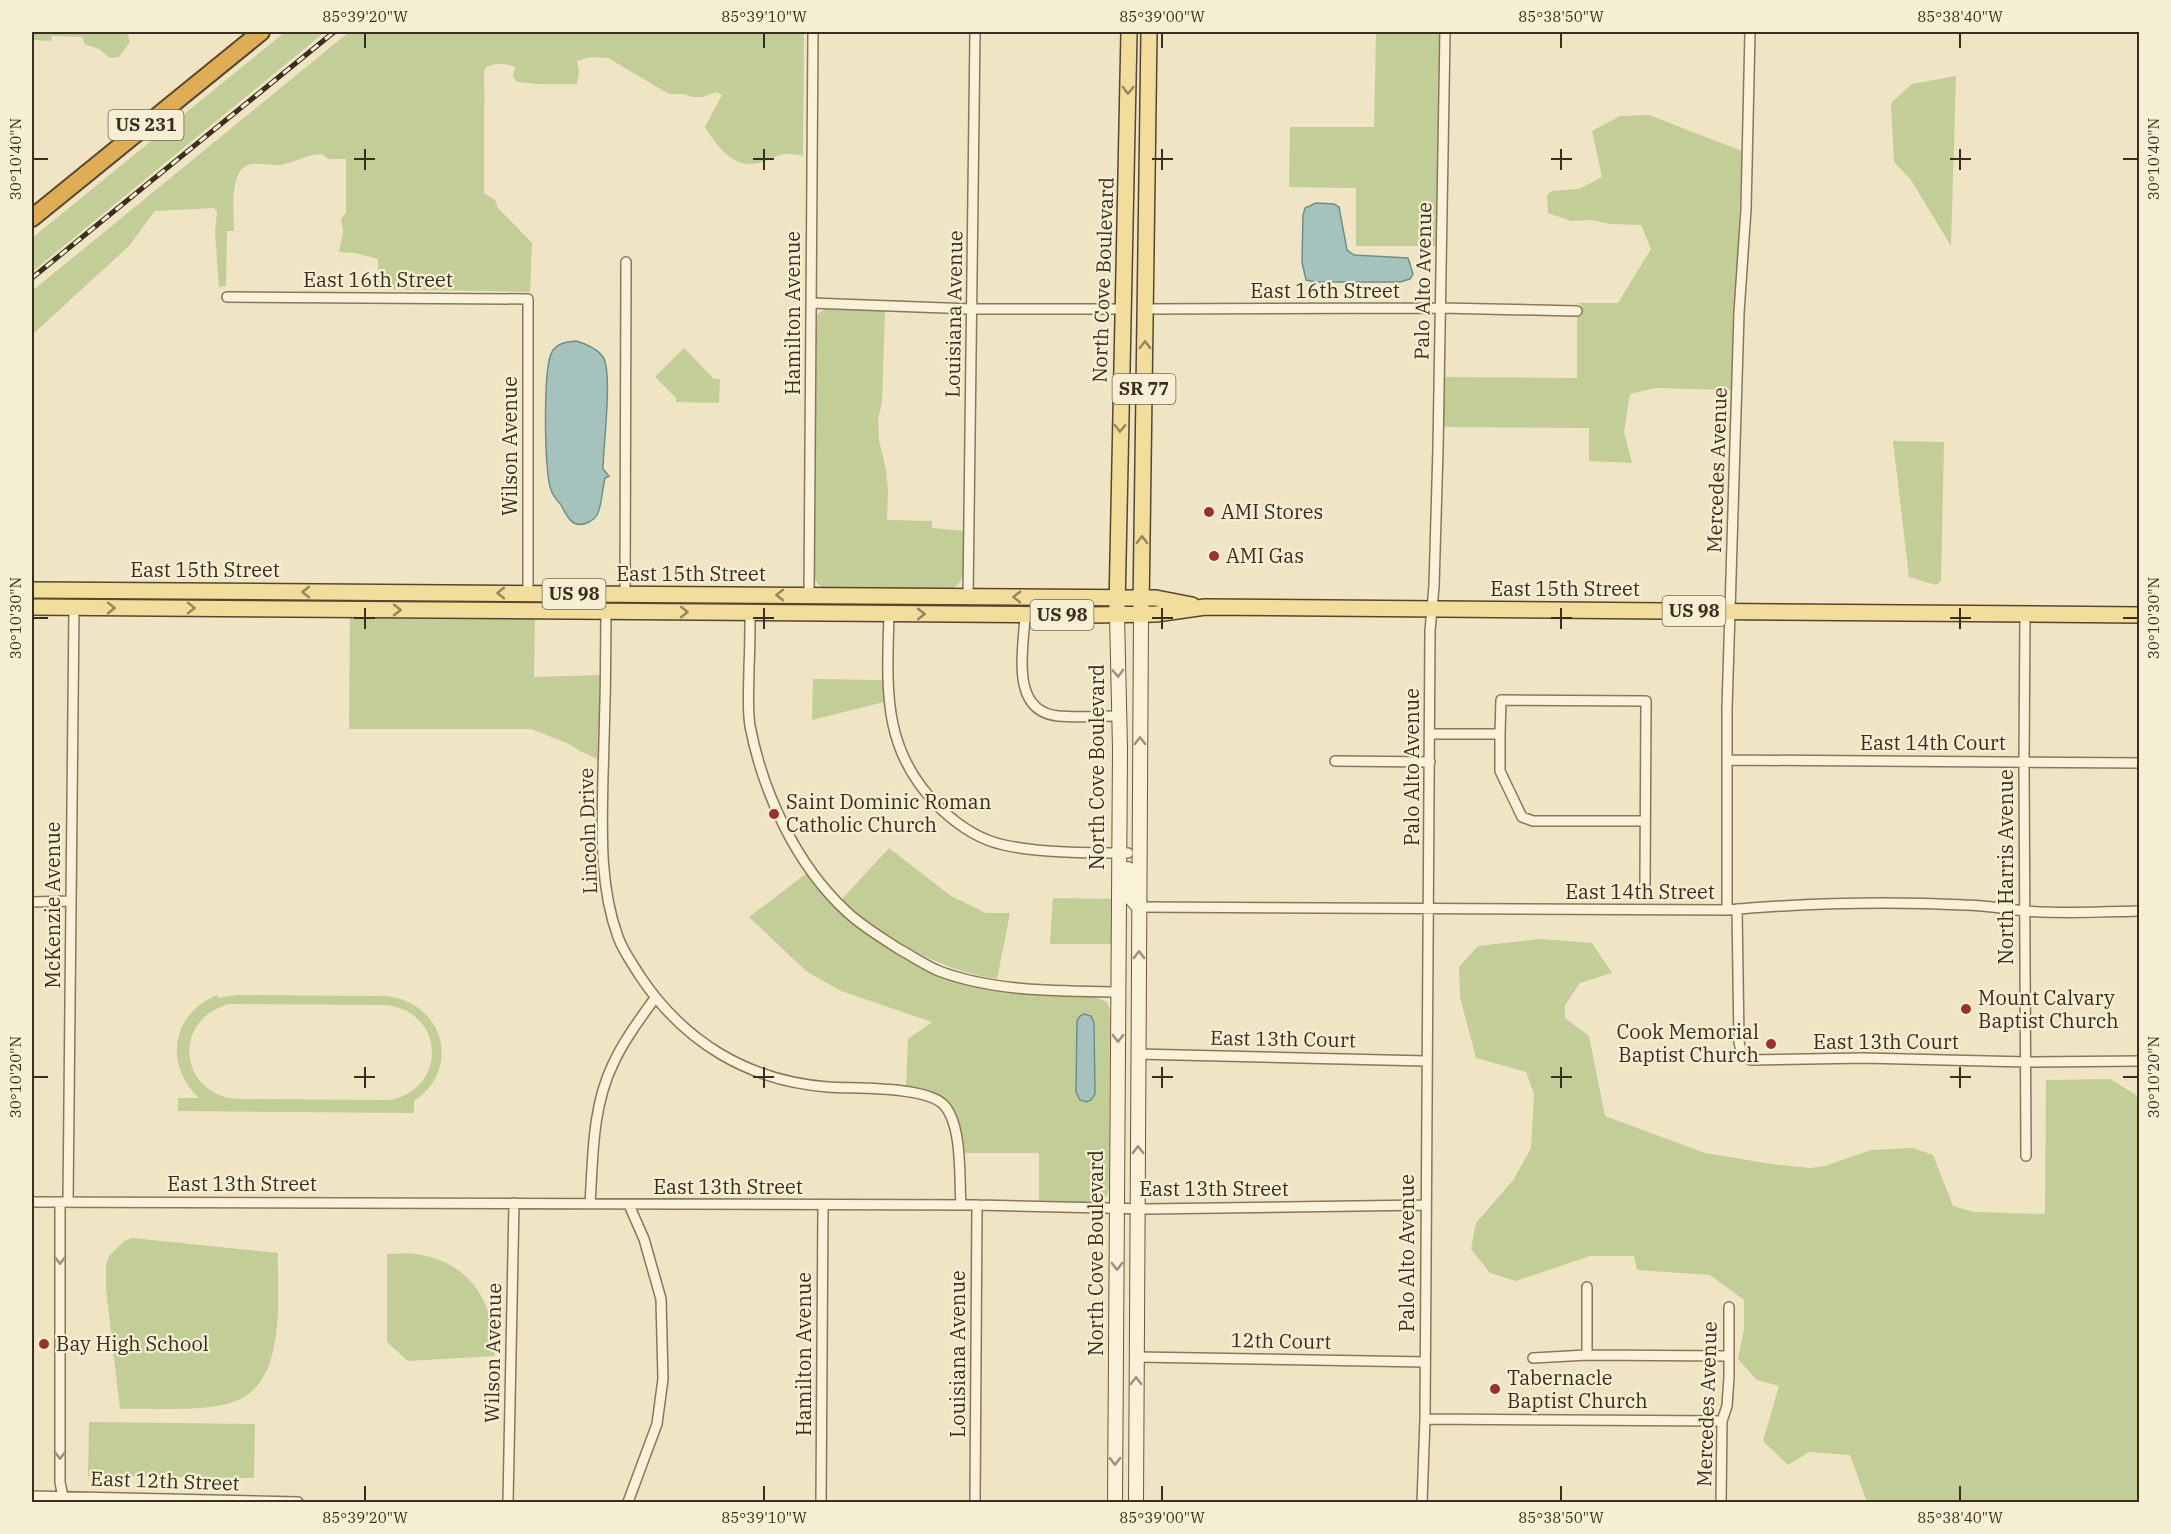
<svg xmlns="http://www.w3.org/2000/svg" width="2171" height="1534" font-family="'IBM Plex Serif',serif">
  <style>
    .green { fill: #c3cd98; fill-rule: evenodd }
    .water { fill: #a6c2bc; stroke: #6d908a; stroke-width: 1.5 }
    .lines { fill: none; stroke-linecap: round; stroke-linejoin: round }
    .street-casing { stroke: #8a775a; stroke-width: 12 }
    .secondary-casing { stroke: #6c583d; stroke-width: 16 }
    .primary-casing { stroke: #58452f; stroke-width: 18 }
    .highway-casing { stroke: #58452f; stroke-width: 20 }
    .street { stroke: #f9f2d8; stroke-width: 9 }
    .secondary { stroke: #f9f2d8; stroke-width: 14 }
    .primary { stroke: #f2de9c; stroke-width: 15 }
    .highway { stroke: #dfad55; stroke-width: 16 }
    .rail-casing { stroke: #3a2e1e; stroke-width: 5 }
    .rail { stroke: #f6efd4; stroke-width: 3; stroke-dasharray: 9; stroke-linecap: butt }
    .oneway { stroke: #96865d }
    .oneway2 { stroke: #9a907b }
    .ticks { fill: none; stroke: #3a2e1e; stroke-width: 2 }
    .poi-dot { fill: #9a322a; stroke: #f6efd4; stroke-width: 2 }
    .labels { text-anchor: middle; stroke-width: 4.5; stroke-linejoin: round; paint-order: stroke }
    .shield { fill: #f6efd4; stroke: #726855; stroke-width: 1.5 }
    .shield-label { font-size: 18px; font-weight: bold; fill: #3a2e1e }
    .street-label { font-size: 20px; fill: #3a2e1e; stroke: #f6efd4 }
    .poi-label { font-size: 20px; fill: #3a2e1e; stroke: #f6efd4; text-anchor: start }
    .neatline { fill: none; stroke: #3a2e1e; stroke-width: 2 }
    .ticks-label { font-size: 15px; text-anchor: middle; fill: #3a2e1e }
  </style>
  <rect width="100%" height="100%" fill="#efe5c4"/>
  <path class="green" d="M32,32H127L130,42L119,57L110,58L99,49L84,44L83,37L52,36L51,41L32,40Z
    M285,32H325L32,272V238Z
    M349,32H804L803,156C775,149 775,162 752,164C731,166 714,142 705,127L722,95L716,92L702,97H692L683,94H669L608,58L590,57L577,61L579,72L577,84H539L517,82L513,76L515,67C506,63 494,62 485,68C482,80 486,93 484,107V193L495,200L498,208L532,243L530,292L378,289V259L355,253L339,252L343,232L341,219L346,213V159H329L322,154C308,154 295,162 281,165C271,166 258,162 248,165C229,171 234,215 234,231H227L226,286L219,287L215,232L217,212L214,208L155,211L129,246L32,335V291Z
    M1376,32H1440L1437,246H1356V188L1289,187L1290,127H1374Z
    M1956,76L1951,246L1911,180L1894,162L1891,103L1912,84Z
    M1649,115L1742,151L1732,390L1655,388L1630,394L1624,432L1632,463L1589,461V428L1441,427L1444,377L1577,378V316H1582V305L1576,303H1618L1651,249L1641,225L1610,224L1592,220L1571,221L1548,213L1547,195L1552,191L1579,189L1602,177L1592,131L1620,116Z
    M826,308L885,310L882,403L878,419L879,440L886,470L888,491L887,520L932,521V528L964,531C964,550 971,583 949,590L829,589C818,587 816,583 814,573L815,323L817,315Z
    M684,348L714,379H720L719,403L676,402V398L655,377Z
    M1893,441L1944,442L1941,581L1936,585L1909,577Z
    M350,616L535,618L534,677L601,675L599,760L580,751L569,744L531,729H349Z
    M813,679L884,680V702L812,720Z
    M889,848L951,896L986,913H1010L997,979C935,970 889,938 841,900Z
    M807,873L845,918L871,935L886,947L936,976L998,991L1095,997L1107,1002L1110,1010L1109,1188L1107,1196L1096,1202L1039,1201V1153H963C961,1113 949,1089 906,1086L908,1039L932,1022L841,991L806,971L749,917Z
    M1053,898L1111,899V944H1050Z
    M1540,939L1592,943L1612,973L1580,983L1565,1005V1018L1589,1036L1605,1116L1705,1153L1771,1164L1810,1168L1825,1166L1871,1150L1913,1148L1933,1155L1953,1206L1974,1212L2045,1214L2046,1080L2110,1079L2136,1095L2140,1102L2139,1502H1867L1850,1455L1809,1452L1788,1465L1763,1441L1779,1386L1757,1380L1738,1359L1744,1329V1300L1710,1275L1637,1270L1634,1256H1590L1516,1281L1490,1273L1471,1249L1476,1223L1514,1179L1531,1148L1534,1094L1526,1072L1476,1058L1460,997L1459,967L1478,946Z
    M217,995L218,998L237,995L385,996C443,1001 463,1068 414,1101V1113L178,1111V1098H199C164,1065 171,1014 217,995ZM230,1004L385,1005C444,1010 449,1087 391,1100L236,1099C178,1093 172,1018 230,1004Z
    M132,1238L278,1253C277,1299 288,1387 230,1403C199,1412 153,1408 120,1409L106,1289V1264L109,1256L124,1241Z
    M407,1253C467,1258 495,1298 495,1356L408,1361L387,1342V1254Z
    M89,1422L255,1424L254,1478L88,1476Z"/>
  <path class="water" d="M1316,203L1334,204L1339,207L1347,250L1354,255L1408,258L1413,274L1410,279L1400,282H1316L1306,280L1302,262L1303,215L1305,208Z
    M576,341C586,344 597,348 603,357C613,373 603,447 603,469L609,476L605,478C602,490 602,505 597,515C595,519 591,521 587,523C572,529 567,516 561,505C557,500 553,496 551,490C544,473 543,366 552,352C557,343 566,342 576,341Z
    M1084,1014L1091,1016L1094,1023L1095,1094L1091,1100L1086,1102L1080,1100L1076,1092L1077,1021L1080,1016Z"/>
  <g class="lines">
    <g class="street-casing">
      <path id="street" d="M227,297L528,299V594
        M811,303L972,309H1122
        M1145,309L1441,308L1577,311
        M625,594L626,262
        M809,596L813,32
        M968,597L975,32
        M606,611C606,666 605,720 603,775C602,828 599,885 618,937C623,951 632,963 640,976C684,1042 748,1081 828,1087C856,1089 923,1086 943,1104C963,1124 959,1179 961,1205
        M750,613C750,631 750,649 749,667C749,686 747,706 750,726C763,793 796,865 847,912C862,926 882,938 899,949C912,956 925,965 939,971C994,992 1060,991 1118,992
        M889,613C887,690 881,751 941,809C959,826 980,840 1004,845C1039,853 1091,853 1128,853
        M1025,614C1024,649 1009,711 1058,716C1078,718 1099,716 1119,716
        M2025,614L2024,762L2026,1156
        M1430,734H1500L1501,700L1646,701L1645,884
        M1500,734V771L1522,817L1533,821H1645
        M1727,760L2140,763
        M1335,761L1430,762
        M32,902L71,901
        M1139,907L1727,910C1806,903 1886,901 1965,905C1985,905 2005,909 2025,911C2063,914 2101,912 2140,911
        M1737,909L1739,1042L1742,1055L1751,1060L1864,1058L2026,1062L2140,1061
        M1727,910V709L1739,313L1746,209L1750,32
        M1138,1054L1426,1061
        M32,1202L977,1205L1147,1209L1425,1205
        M60,1202V1482L64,1502
        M68,1202L74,607
        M590,1204C593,1158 592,1107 613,1064C624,1040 640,1019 655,998
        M1587,1287V1355
        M1137,1357L1425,1362
        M1533,1358L1587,1355L1729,1356
        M1425,1419L1722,1421
        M32,1496L298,1502
        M508,1502L514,1203
        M628,1502L657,1424L663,1379L661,1299L644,1239L629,1205
        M821,1502L823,1205
        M975,1502L977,1205
        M1422,1502L1425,1419L1430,631L1434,586L1438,449L1445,32
        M1721,1502L1722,1421L1727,1406L1729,1377V1307"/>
    </g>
    <g class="secondary-casing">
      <path id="secondary" d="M1128,869L1131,898L1139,907
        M1115,1502L1120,749L1117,615
        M1136,1502L1141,615"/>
    </g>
    <g class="primary-casing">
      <path id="primary" d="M32,590L1156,598L1192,605
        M32,607L1092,615L1156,614L1205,607L2140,615
        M1117,607L1129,32
        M1141,609L1149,32"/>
    </g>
    <g class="highway-casing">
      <path id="highway" d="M32,218L261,32"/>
    </g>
    <use href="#street" class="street"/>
    <use href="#secondary" class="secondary"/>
    <use href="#primary" class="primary"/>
    <use href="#highway" class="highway"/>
    <g class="rail-casing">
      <path id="rail" d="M32,278L334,32"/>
    </g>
    <use href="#rail" class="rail"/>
  </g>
  <defs><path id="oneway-chevron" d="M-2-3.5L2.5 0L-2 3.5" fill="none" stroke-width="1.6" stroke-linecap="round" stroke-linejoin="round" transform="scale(1.5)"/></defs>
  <g class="oneway">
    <use href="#oneway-chevron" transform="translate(1128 90) rotate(91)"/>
    <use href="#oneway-chevron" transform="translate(1145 345) rotate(-89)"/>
    <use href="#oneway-chevron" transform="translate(1120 428) rotate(91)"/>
    <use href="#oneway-chevron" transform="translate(1142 540) rotate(-89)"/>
    <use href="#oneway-chevron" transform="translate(306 592) rotate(-180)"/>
    <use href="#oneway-chevron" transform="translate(501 593) rotate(-180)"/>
    <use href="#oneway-chevron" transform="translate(780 595) rotate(-180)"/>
    <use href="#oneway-chevron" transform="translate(1017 597) rotate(-179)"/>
    <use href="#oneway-chevron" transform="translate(111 608)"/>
    <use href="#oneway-chevron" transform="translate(191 608) rotate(1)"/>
    <use href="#oneway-chevron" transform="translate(397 610)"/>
    <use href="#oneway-chevron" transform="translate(684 612) rotate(1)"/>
    <use href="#oneway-chevron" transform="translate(921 614)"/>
  </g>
  <g class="oneway2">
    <use href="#oneway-chevron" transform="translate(1118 673) rotate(88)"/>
    <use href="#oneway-chevron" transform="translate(1140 741) rotate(-90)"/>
    <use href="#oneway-chevron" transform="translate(1139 955) rotate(-90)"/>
    <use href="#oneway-chevron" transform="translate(1118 1038) rotate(90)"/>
    <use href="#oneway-chevron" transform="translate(1138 1150) rotate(-90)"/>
    <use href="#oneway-chevron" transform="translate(60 1260) rotate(90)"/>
    <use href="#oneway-chevron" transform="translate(1117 1266) rotate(90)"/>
    <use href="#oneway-chevron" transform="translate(1136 1381) rotate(-90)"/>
    <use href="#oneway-chevron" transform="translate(60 1455) rotate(90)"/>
    <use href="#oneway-chevron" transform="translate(1115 1461) rotate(90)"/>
  </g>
  <path class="ticks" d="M365,33V48M764,33V48M1162,33V48M1561,33V48M1960,33V48M365,149V170M764,149V170M1162,149V170M1561,149V170M1960,149V170M33,159H48M354,159H375M753,159H774M1152,159H1173M1551,159H1572M1950,159H1971M2123,159H2138M365,608V629M764,608V629M1162,608V629M1561,608V629M1960,608V629M33,618H48M354,618H375M753,618H774M1152,618H1173M1551,618H1572M1950,618H1971M2123,618H2138M365,1067V1088M764,1067V1088M1162,1067V1088M1561,1067V1088M1960,1067V1088M33,1077H48M354,1077H375M753,1077H774M1152,1077H1173M1551,1077H1572M1950,1077H1971M2123,1077H2138M365,1486V1501M764,1486V1501M1162,1486V1501M1561,1486V1501M1960,1486V1501"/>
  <g class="poi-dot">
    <circle cx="1209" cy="512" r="6"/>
    <circle cx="1214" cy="556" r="6"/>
    <circle cx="774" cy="814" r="6"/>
    <circle cx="1966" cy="1009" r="6"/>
    <circle cx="1771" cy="1044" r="6"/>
    <circle cx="44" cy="1344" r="6"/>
    <circle cx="1495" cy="1389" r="6"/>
  </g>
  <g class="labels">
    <g class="shield">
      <rect x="108.5" y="110" width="75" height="30" rx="4.5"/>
      <rect x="1112.5" y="374" width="63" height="30" rx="4.5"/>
      <rect x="542.5" y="579" width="63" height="30" rx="4.5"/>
      <rect x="1662.5" y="596" width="63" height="30" rx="4.5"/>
      <rect x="1030.5" y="600" width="63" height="30" rx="4.5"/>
    </g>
    <g class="shield-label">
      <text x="146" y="131">US 231</text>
      <text x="1144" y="395">SR 77</text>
      <text x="574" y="600">US 98</text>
      <text x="1694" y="617">US 98</text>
      <text x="1062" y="621">US 98</text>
    </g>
    <g class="street-label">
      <text x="378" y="287">East 16th Street</text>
      <text transform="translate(1103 280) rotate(-88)" y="7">North Cove Boulevard</text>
      <text transform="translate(1423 281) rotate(-89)" y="7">Palo Alto Avenue</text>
      <text x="1325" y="298">East 16th Street</text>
      <text transform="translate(793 313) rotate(-90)" y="7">Hamilton Avenue</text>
      <text transform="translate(954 314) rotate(-89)" y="7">Louisiana Avenue</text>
      <text transform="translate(510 446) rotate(-90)" y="7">Wilson Avenue</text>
      <text transform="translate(1717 470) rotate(-88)" y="7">Mercedes Avenue</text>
      <text x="205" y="577">East 15th Street</text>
      <text x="691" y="581">East 15th Street</text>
      <text x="1565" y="596">East 15th Street</text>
      <text x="1933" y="750">East 14th Court</text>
      <text transform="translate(1097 767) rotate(-90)" y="7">North Cove Boulevard</text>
      <text transform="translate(1412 767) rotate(-90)" y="7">Palo Alto Avenue</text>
      <text transform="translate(588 831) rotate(-92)" y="7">Lincoln Drive</text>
      <text transform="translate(2006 867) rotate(-90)" y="7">North Harris Avenue</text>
      <text x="1640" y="899">East 14th Street</text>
      <text transform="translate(53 905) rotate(-90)" y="7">McKenzie Avenue</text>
      <text transform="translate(1283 1039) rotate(1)" y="7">East 13th Court</text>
      <text x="1886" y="1049">East 13th Court</text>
      <text x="242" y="1191">East 13th Street</text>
      <text x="728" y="1194">East 13th Street</text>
      <text x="1214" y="1196">East 13th Street</text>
      <text transform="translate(1096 1253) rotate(-90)" y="7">North Cove Boulevard</text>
      <text transform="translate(1407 1253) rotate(-90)" y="7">Palo Alto Avenue</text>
      <text transform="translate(1281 1341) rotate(1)" y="7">12th Court</text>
      <text transform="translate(493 1353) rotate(-89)" y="7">Wilson Avenue</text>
      <text transform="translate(804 1354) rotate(-90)" y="7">Hamilton Avenue</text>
      <text transform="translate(958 1354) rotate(-90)" y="7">Louisiana Avenue</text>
      <text transform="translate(1707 1404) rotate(-88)" y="7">Mercedes Avenue</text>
      <text transform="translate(165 1481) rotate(2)" y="7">East 12th Street</text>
    </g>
    <g class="poi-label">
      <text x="1221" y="519">AMI Stores</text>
      <text x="1226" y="563">AMI Gas</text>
      <text x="786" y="809">Saint Dominic Roman<tspan x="786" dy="23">Catholic Church</tspan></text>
      <text x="1978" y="1005">Mount Calvary<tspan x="1978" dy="23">Baptist Church</tspan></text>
      <text x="1759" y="1039" text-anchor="end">Cook Memorial<tspan x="1759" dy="23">Baptist Church</tspan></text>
      <text x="56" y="1351">Bay High School</text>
      <text x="1507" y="1385">Tabernacle<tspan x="1507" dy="23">Baptist Church</tspan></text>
    </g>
  </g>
  <rect width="2171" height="1534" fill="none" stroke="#f6efd4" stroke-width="66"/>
  <rect x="33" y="33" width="2105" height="1468" class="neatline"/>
  <g class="ticks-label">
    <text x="365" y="22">85°39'20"W</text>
    <text x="764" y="22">85°39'10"W</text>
    <text x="1162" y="22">85°39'00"W</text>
    <text x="1561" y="22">85°38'50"W</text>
    <text x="1960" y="22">85°38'40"W</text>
    <text transform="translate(16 159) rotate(-90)" y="5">30°10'40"N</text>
    <text transform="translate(2154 159) rotate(-90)" y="5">30°10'40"N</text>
    <text transform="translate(16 618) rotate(-90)" y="5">30°10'30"N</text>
    <text transform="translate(2154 618) rotate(-90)" y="5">30°10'30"N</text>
    <text transform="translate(16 1077) rotate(-90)" y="5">30°10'20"N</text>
    <text transform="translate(2154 1077) rotate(-90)" y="5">30°10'20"N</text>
    <text x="365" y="1523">85°39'20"W</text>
    <text x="764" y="1523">85°39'10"W</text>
    <text x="1162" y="1523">85°39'00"W</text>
    <text x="1561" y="1523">85°38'50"W</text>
    <text x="1960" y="1523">85°38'40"W</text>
  </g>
</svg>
